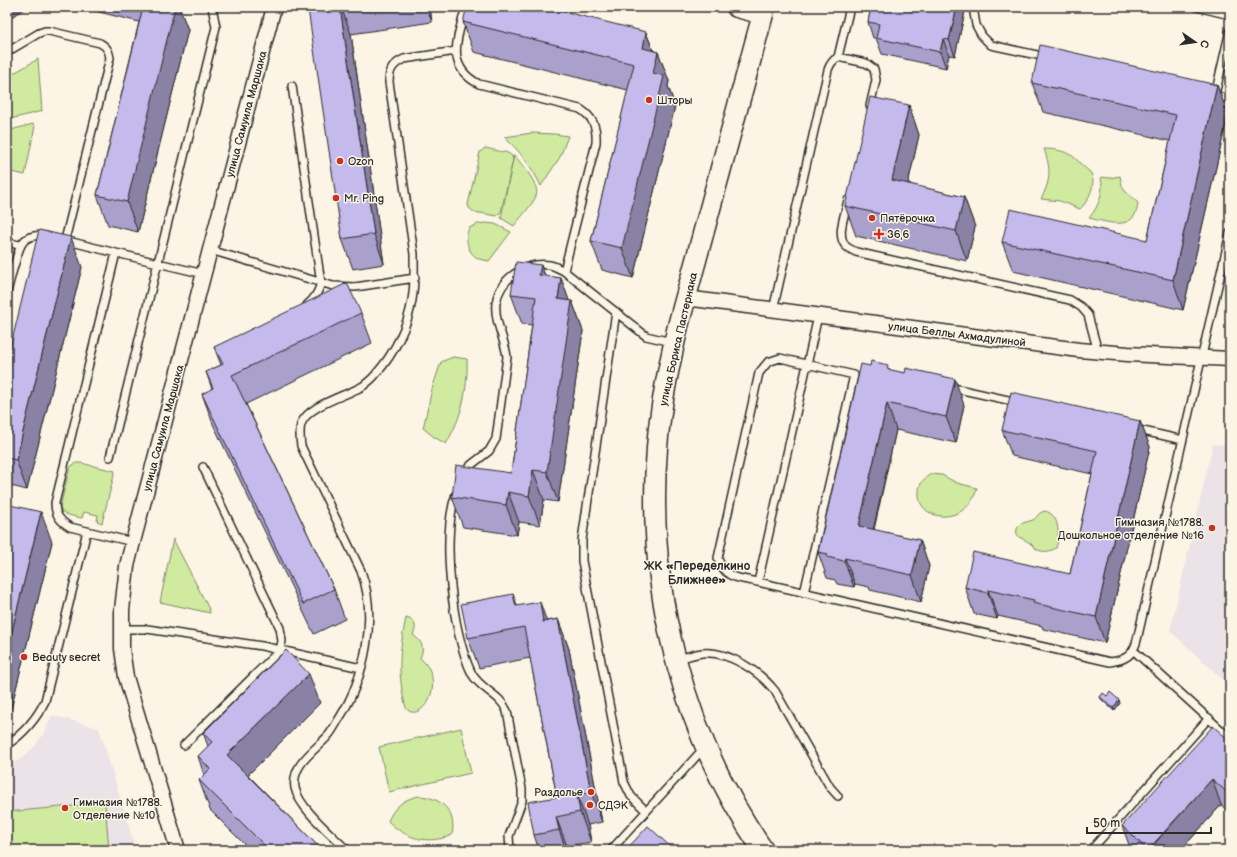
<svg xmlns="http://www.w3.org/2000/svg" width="1237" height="857" font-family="'Balsamiq Sans',sans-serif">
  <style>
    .built { fill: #ebe3e7 }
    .green { fill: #d0eaa0; stroke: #7e8a66 }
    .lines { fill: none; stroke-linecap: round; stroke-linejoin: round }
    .lane-casing { stroke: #2b2b2b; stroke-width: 10 }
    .street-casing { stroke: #2b2b2b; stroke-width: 17 }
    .secondary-casing { stroke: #2b2b2b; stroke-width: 23 }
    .lane { stroke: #fcf5e5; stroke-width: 7 }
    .street { stroke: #fcf5e5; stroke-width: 14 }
    .secondary { stroke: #fcf5e5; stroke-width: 20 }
    .wall { fill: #a9a0cb; stroke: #2b2b2b }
    .shaded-wall { fill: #8982a5; stroke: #2b2b2b }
    .building { fill: #c4baec; stroke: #2b2b2b }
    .poi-dot { fill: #c8321e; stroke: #fcf5e5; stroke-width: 1.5 }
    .labels { text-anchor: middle; stroke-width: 3; stroke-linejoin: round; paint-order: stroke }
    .poi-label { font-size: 11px; fill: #2b2b2b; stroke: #fcf5e5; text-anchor: start }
    .street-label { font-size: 11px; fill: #2b2b2b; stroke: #fcf5e5 }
    .neighbourhood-label { font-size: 12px; font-weight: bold; fill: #2b2b2b; stroke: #fcf5e5 }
  </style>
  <rect width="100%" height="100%" fill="#fcf5e5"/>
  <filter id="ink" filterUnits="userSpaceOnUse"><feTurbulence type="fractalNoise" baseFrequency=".025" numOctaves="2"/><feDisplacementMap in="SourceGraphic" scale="8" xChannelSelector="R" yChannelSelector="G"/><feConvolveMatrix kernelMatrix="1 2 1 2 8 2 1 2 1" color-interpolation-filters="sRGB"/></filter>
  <g filter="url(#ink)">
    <path class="built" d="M1213,444L1230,445V686L1170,631Z
      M52,715L99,728L136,850H7V767L22,758L35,746L45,731Z"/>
    <path class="green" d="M38,59L42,111L7,120V77Z
      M33,124L35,126L25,175L7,171V131Z
      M532,133L554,134L568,136L560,157L541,186C532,167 520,151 504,137Z
      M485,148L508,153L512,156L513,160L501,212L497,216L474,212L469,208L468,204L480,152Z
      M1044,149C1055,149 1068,151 1076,159C1079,161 1080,164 1083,166C1085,168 1088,170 1090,172C1098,182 1088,202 1080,209L1060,201L1041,199C1051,180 1051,169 1044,149Z
      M514,155C521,163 541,186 536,196C533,204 520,218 514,226L501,218Z
      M1120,176L1122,186L1125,191L1138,203C1136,233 1107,222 1089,218C1099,206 1104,192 1101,177L1109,178Z
      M486,223L495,224L511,232L489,261C486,260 482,260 479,259C468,254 464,239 469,228L478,224Z
      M453,357L467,359C468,390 462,417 446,444L434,437L423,428L432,389L441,362Z
      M76,463H81L115,471L102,523L97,521L98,515L84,512L82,518C74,516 62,516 60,507L70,467Z
      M931,474L942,475L957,483L977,488C969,526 916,524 919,491C919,484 924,478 931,474Z
      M1045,511C1060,514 1060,537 1056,548C1051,551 1046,552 1041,551C1036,550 1034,547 1031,544C1026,539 1014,538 1017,529C1019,522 1028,522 1033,520C1038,517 1037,513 1045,511Z
      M173,539L209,609L210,613L160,602Z
      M406,618C416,620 417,627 413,635C422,641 425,648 420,658C450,683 419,726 406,708C397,676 399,650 406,618Z
      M461,728L471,773L389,792L379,747Z
      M419,796C441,797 457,812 452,835C428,845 406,839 388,821C394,807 403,799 419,796Z
      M105,803L109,850H7V812Z"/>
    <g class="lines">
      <g class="lane-casing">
        <path id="lane" d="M466,7C458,37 444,66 479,84L580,109C593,117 597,127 596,143L564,271
          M973,7L976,25L982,36L991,45L1046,57
          M1197,7L1230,15
          M7,52L39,33L45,31H49L100,43C107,47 109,51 110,58L65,240
          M838,57L850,7
          M292,86L321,283C318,292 315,299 307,305
          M1212,95L1230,99
          M1215,95L1230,30
          M848,200C846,212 836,234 845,245C847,248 852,250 856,252L1070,300L1081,307L1088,315L1098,352
          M64,240L116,253
          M7,242L19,245
          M210,250L333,286L355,287L415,278
          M7,291C10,282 12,272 15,263C20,244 23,233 46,236
          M773,310L828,70C830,64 833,60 838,57L866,63L874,69L876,80L870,106
          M616,312L582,540V561L624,782L631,796L646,811
          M818,316L758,582L1110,662C1125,660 1133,656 1137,640L1230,233
          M949,387L1017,402
          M1134,429L1183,440
          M110,457L216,27L212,7
          M465,476L471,465L489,451L496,439L507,357C505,339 494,322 496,303C500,278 525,262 550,265C555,266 560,269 564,271L646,336L672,342
          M456,494C441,536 452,634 472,674C481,690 500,694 507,711L522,789V801L509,836L510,850
          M133,542L70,527C60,521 55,515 55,503L116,253L204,274
          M758,582C739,578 724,579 718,558L759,373L768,362L780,358L854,375L804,593
          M121,629H147L262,646L361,668
          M1133,650L1230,738
          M678,659C686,657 694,654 702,653C728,650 760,672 775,691L830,787L838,796
          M7,745C24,733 36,720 45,701L87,531
          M184,745L280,650L282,641L280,628L203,467
          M347,850C332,835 299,808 295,788C291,765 314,751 327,737C332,732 335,725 339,719C365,678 378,617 361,571L301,446C300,438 299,432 301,424C308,405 346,396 363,386C367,383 373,378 376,374C394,354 408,326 412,300C415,284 414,269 414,254L389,82C389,70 393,64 404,59L456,51
          M611,850L704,748
          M1091,850L1209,718"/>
      </g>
      <g class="street-casing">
        <path id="street" d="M686,298L1079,350L1128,354L1230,359
          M178,850L126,677L122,649V610L127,566L133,542L274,7"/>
      </g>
      <g class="secondary-casing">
        <path id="secondary" d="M737,7L763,14L678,326C669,366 660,407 657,448C646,590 682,733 763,850"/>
      </g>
      <use href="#lane" class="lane"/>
      <use href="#street" class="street"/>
      <use href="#secondary" class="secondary"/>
    </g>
    <path class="wall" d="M79,7H180L181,11V12L188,30L138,232L108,225L97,195L139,22Z
      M317,7H430L432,22L351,34L384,264L353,269L342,239Z
      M871,7H966L955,56L949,55L946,68L882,54L876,38H873L868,22Z
      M463,22L646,32L653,50L658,52L669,81L668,86L675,106L633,278L602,270L591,241L628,90L474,52Z
      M1032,83L1217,85L1228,115L1183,310L1013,271L1002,242L1147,240L1170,141L1043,112Z
      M909,105L919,135L908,184L964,197L975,227L967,261L856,236L845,206Z
      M541,265L545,276L561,278L569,301H572L583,331L558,502L544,500L540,525L519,522L517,535L463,527L452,497L511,473L532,325L522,324L511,294Z
      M82,267L27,490L7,485V361Z
      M361,313L372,343L246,404L334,589L345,619L314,634L213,424L202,394L212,389L206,372L221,365L214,347Z
      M890,370L964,405L956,443L896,430L874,530L920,540L929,566L921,602L870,590L869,587L855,584L854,587L837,584L835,580L827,578L818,552Z
      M1140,421L1150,447L1105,643L1043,629L1042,626L998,616L997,619L974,614L965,587L1070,574L1092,474L1012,456L1002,430Z
      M7,515L52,542L10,713L7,712Z
      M518,606L547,621L558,619L569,649L602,822L588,825L591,842L567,846L568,850H539L534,835L557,797L530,658L479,668L468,638Z
      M1107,696L1119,700L1120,703L1114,711L1101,699L1100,697Z
      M320,703L248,775L322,850H250L210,810L199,780L204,775L198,756L208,746L203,733Z
      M1230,741V813L1221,805L1181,850H1131L1122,826Z"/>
    <path class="shaded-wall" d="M7,7H25L26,8L7,20Z
      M170,7H180L181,11V12L188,30L138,232L127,202Z
      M340,7H341L351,34L384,264L374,234Z
      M426,7H430L432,22Z
      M957,7H966L955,56L949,40Z
      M646,32L656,59L658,52L669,81L668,86L675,106L633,278L622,248L643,48Z
      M943,39L949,55L946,68L940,52Z
      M1217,85L1228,115L1183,310L1173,280Z
      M909,105L919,135L902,210L892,180Z
      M964,197L975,227L967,261L956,231Z
      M71,237L82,267L27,490L16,460Z
      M541,265L552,295L539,275Z
      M561,278L571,306L572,301L583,331L558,502L547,472L558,299Z
      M955,379L964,405L956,443L946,417Z
      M887,403L896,430L868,552L859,526Z
      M1140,421L1150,447L1105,643L1096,617Z
      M533,470L544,500L540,525L529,496Z
      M508,492L519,522L517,535L506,505Z
      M41,512L52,542L10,713L7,705V651Z
      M920,540L929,566L921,602L912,575Z
      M845,558L855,584L854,587L844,561Z
      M988,590L998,616L997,619L988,593Z
      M513,594L524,624L516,606Z
      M540,602L550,631L543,622Z
      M558,619L569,649L602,822L591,792Z
      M309,674L320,703L238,785L227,755Z
      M1119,700L1120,703L1114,711L1113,708Z
      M1212,779L1221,805L1181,850H1149Z
      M577,795L588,825L591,842L580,812Z
      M556,817L567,846L568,850H566L559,830Z"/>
    <path class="building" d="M143,7H175L127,202L97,195Z
      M317,7H340L374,234L342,239L308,9L317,8Z
      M467,7H546L646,32L643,48L658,52L653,73L664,76L622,248L591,241L634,64L463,22Z
      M871,7H957L949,40L943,39L940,52L876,38L879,24L868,22Z
      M1040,45L1217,85L1173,280L1002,242L1010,209L1147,240L1176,115L1032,83Z
      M870,97L909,105L892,180L964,197L956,231L845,206Z
      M39,230L71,237L16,460L7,458V361Z
      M516,262L541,265L539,275L561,278L558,299L572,301L547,472L533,470L529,496L508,492L506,505L452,497L456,465L511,473L536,297L511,294Z
      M347,283L361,313L232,375L334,589L303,604L202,394L213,388L206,372L223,364L214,347Z
      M871,361L888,365L887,369L905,373L906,368L955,379L946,417L887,403L859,526L920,540L912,575L861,564V562L845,558L844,561L827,557L828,554L818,552L861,364L870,366Z
      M1011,392L1140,421L1096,617L1033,603L1034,600L988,590V593L965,587L973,552L1070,574L1097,451L1002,430Z
      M10,505L41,512L7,651V515Z
      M513,594L516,606L540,602L543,622L558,619L591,792L577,795L580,812L556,817L559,830L534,835L528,802L557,797L524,627L468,638L461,604Z
      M286,650L309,674L227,755L322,850H269L199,780L210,769L198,756L212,742L203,733Z
      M1110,692L1119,700L1113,708L1100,697L1103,693L1107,696Z
      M1213,726L1230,741V795L1212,779L1148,850L1122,826Z
      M648,826L674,850H626Z
      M965,849H982V850H960Z"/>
  </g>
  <g class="poi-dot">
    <circle cx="649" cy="100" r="4"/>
    <circle cx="340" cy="161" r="4"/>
    <circle cx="336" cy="198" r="4"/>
    <circle cx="872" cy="218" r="4"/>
    <path d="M877 228h4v4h4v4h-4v4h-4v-4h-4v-4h4z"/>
    <circle cx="1212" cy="528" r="4"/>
    <circle cx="24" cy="657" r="4"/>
    <circle cx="591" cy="792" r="4"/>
    <circle cx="590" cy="805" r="4"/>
    <circle cx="65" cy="808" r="4"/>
  </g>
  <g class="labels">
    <g class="poi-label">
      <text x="657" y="104">Шторы</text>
      <text x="348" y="165">Ozon</text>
      <text x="344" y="202">Mr. Ping</text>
      <text x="880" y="222">Пятёрочка</text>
      <text x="887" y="238">36,6</text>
      <text x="1204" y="526" text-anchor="end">Гимназия №1788.<tspan x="1204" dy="13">Дошкольное отделение №16</tspan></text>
      <text x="32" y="661">Beauty secret</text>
      <text x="583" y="796" text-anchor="end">Раздолье</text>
      <text x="73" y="806">Гимназия №1788.<tspan x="73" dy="13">Отделение №10</tspan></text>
      <text x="598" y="809">СДЭК</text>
    </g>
    <g class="street-label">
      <text transform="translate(246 114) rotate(-75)" y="4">улица Самуила Маршака</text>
      <text transform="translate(957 334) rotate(7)" y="4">улица Беллы Ахмадулиной</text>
      <text transform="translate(678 339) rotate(-77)" y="4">улица Бориса Пастернака</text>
      <text transform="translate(163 428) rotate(-75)" y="4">улица Самуила Маршака</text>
    </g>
    <g class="neighbourhood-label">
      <text x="697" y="570">ЖК «Переделкино<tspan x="697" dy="14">Ближнее»</tspan></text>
    </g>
  </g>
  <rect width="1237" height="857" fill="none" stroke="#fcf5e5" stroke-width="24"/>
  <rect x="12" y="12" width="1213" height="833" fill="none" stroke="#2b2b2b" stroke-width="1.5" filter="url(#ink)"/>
  <g transform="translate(1195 42) rotate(103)" stroke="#fcf5e5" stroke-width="3" paint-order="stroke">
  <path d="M0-3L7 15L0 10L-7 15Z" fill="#2b2b2b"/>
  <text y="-6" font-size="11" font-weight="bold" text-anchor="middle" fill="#2b2b2b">С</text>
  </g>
  <path d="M1087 827v6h124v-6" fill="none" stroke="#2b2b2b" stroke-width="2"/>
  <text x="1093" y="827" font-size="12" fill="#2b2b2b" stroke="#fcf5e5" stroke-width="3" paint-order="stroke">50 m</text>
</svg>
